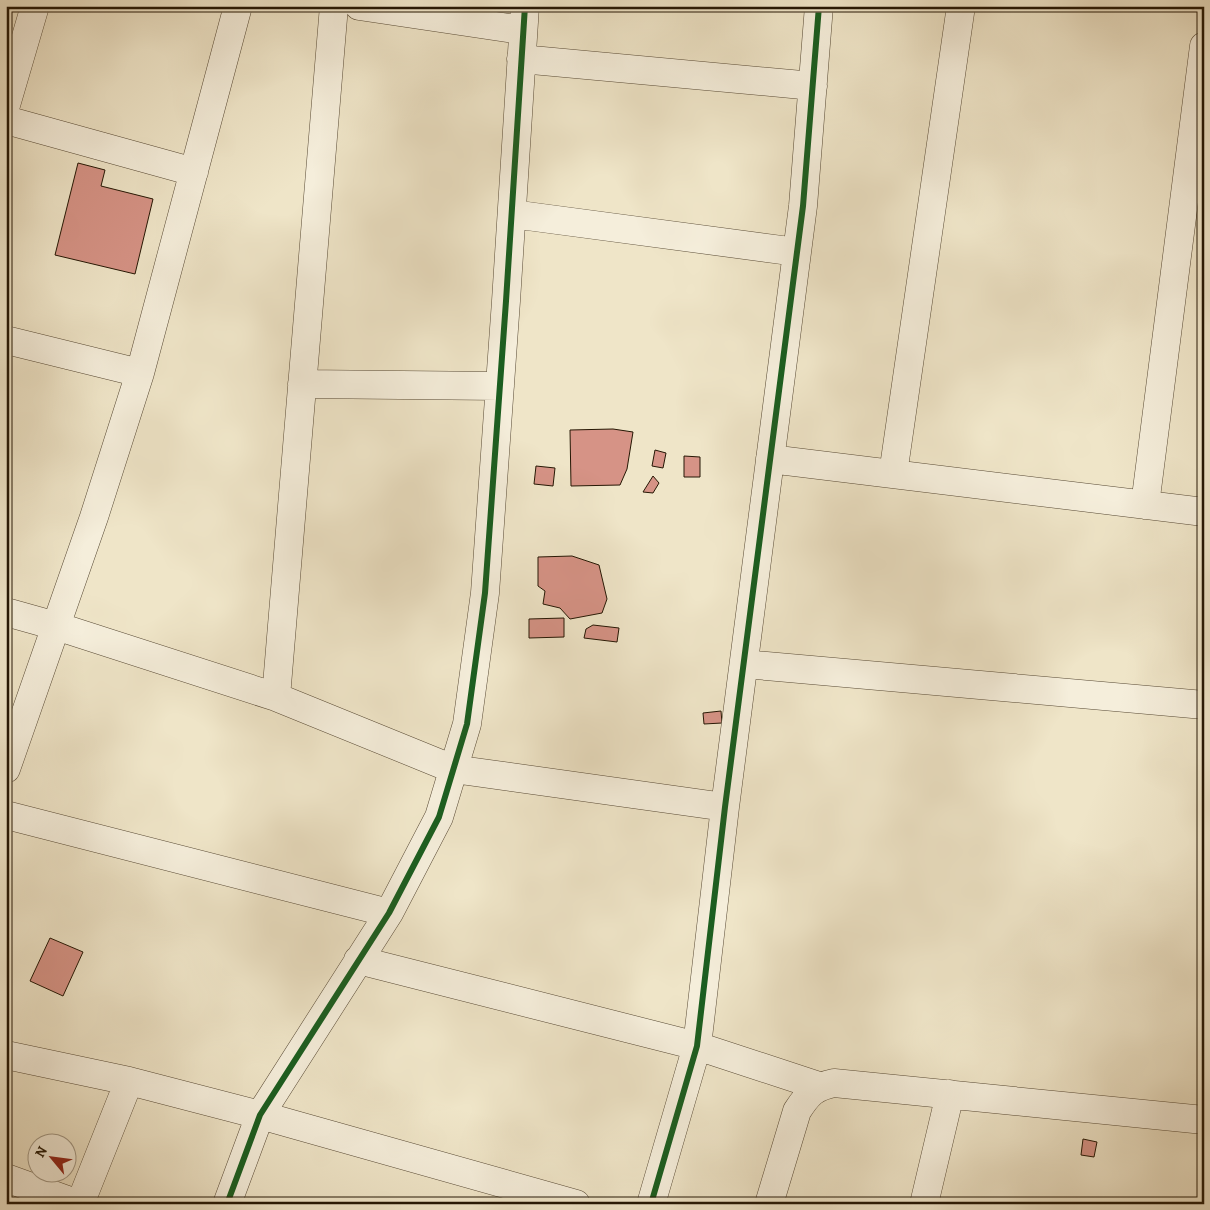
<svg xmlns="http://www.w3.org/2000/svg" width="1210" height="1210" font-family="Alegreya,serif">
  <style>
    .building { fill: #d69386; stroke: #251704 }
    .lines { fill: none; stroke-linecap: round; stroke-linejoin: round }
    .minor-casing { stroke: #584a35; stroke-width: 29 }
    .minor { stroke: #f5eedb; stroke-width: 28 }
    .cycleway-casing { stroke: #f5eedb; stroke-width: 9 }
    .cycleway { stroke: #1b5e20; stroke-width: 6 }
  </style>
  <rect width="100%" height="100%" fill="#efe5c8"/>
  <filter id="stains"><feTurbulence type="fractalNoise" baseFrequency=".004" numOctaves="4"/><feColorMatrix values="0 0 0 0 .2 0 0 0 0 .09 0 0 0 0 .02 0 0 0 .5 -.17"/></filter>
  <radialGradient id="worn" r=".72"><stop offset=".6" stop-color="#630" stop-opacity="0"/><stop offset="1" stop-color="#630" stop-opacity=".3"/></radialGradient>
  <path class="building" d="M78,163L105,170L101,186L153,199L135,274L55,255Z
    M613,429L633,432L627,469L620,485L571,486L570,430Z
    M655,450L666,453L663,468L652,466Z
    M684,456L700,457V477H684Z
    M536,466L555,468L553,486L534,484Z
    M653,476L659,483L653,493L643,492Z
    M572,556L599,565L607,599L602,613L570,619L560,608L543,604L545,591L538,586V557Z
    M564,618V637L529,638V619Z
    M593,625L619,628L617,642L584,638L586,629Z
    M721,711L722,723L704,724L703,713Z
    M50,938L83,952L63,996L30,981Z
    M1083,1139L1097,1142L1094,1157L1081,1155Z"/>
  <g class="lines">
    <g class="minor-casing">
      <path id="minor" d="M359,6L522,30
        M521,59L813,86
        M6,105L35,6
        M6,120L194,172
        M512,214L797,252
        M6,340L140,373
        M302,384L500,386
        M770,459L1204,512
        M893,474L961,6
        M1145,505L1204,46
        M6,612L56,626L276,697L453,769L725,807
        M744,664L1204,705
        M276,697L334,6
        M6,769L94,517L140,373L238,6
        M6,815L389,913
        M358,960L697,1046L819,1086
        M6,1055L129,1081L260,1115L576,1204
        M6,1178L78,1204
        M80,1204L129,1081
        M227,1204L260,1115L389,913L439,817L467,724L485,593L506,301L525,6
        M651,1204L697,1046L725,807L803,206L819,6
        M769,1204L797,1111C808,1094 814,1087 834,1083L1204,1120
        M924,1204L950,1094"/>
    </g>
    <use href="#minor" class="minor"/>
    <g class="cycleway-casing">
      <path id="cycleway" d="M227,1204L260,1115L389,913L439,817L467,724L485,593L506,301L525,6
        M651,1204L697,1046L725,807L803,206L819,6"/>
    </g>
    <use href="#cycleway" class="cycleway"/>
  </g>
  <rect width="1210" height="1210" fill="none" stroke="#efe5c8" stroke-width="25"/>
  <rect x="8" y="8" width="1195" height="1195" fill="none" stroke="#251704" stroke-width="2.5"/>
  <rect x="12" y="12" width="1185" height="1185" fill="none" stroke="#251704"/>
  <g transform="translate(52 1158) rotate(299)"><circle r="24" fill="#f5eedb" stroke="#a29885"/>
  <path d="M0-4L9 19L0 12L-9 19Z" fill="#8f2418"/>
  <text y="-8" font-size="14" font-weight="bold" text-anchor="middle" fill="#251704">N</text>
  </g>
  <rect width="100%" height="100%" filter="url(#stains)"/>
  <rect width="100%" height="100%" fill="url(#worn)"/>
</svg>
